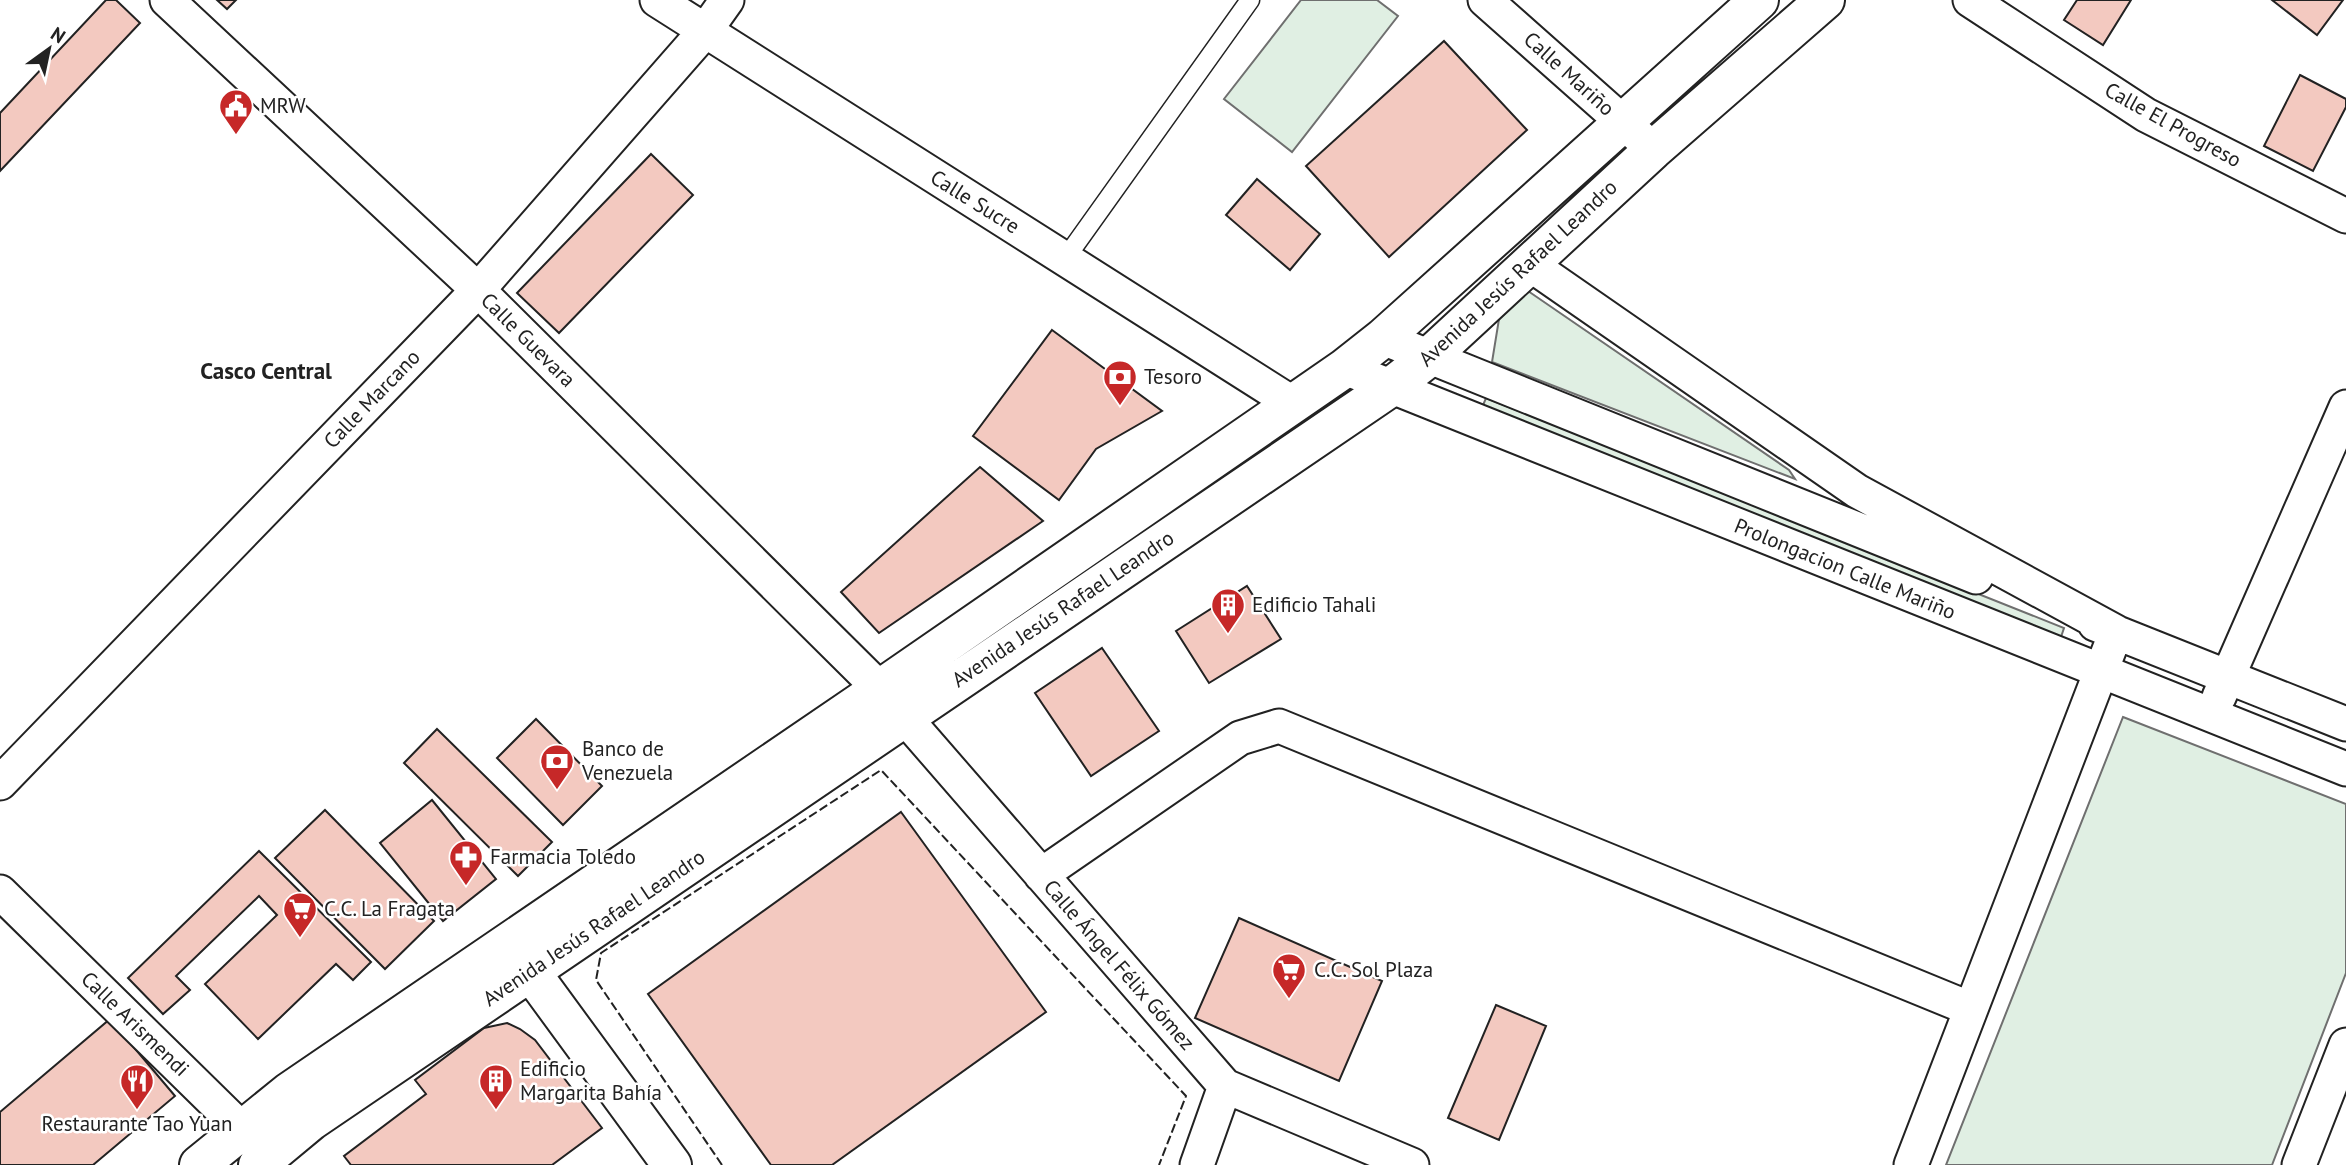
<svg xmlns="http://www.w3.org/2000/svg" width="2346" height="1165" font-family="'PT Sans',sans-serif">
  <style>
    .green { fill: #e0efe3; stroke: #6f6f6f; stroke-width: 2 }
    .building { fill: #f3c9c0; stroke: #222; stroke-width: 2 }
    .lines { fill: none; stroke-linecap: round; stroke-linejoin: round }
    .lane-casing { stroke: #222; stroke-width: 21 }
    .street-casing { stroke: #222; stroke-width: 37 }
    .primary-casing { stroke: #222; stroke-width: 42 }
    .lane { stroke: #fff; stroke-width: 18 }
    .street { stroke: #fff; stroke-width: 33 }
    .primary { stroke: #fff; stroke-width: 38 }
    .fence { stroke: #222; stroke-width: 2; stroke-dasharray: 9 3.5; stroke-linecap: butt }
    .labels { text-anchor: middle; stroke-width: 5; stroke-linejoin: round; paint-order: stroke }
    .street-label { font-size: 21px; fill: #222; stroke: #fff }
    .poi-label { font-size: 21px; fill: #222; stroke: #fff; text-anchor: start }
    .neighbourhood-label { font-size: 23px; font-weight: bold; fill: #222; stroke: #fff }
  </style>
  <rect width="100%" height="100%" fill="#fff"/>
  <path class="green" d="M1301,0H1377L1398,16L1292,152L1224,99Z
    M1528,291L1789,470L1795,479L1492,362L1499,319Z
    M1486,398L2064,628L2060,640L1481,410Z
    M2123,717L2346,804V973L2272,1165H1946Z"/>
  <path class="building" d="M106,0H116L140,23L0,171V113Z
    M217,0H236L227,9Z
    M2077,0H2131L2103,45L2064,20Z
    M2272,0H2343L2317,35Z
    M1444,41L1527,130L1389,257L1306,166Z
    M2300,75L2346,99V107L2313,171L2264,146Z
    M651,154L693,195L559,333L517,293Z
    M1257,179L1320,234L1290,270L1226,215Z
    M1052,330L1162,411L1096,449L1059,500L973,436Z
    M980,467L1043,521L879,633L841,592Z
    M1247,586L1281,639L1209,683L1176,631Z
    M1102,648L1159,731L1091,776L1035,693Z
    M536,719L602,786L563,825L497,758Z
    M437,729L552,842L518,876L404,763Z
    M432,800L496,879L443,921L380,843Z
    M325,810L434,921L385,969L275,858Z
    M901,812L1046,1012L832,1165H771L648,994Z
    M259,851L371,962L353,980L336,964L258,1039L205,984L277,915L259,896L176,976L190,990L163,1014L128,978Z
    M1239,918L1382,981L1339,1081L1195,1018Z
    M1496,1005L1546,1026L1499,1140L1448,1118Z
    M110,1019L175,1096L93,1165H0V1112Z
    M507,1023L520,1029L535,1040L602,1128L552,1165H351L344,1156L426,1094L415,1080L484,1028Z"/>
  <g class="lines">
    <g class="lane-casing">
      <path id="lane" d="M1065,259L1250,0"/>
    </g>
    <g class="street-casing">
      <path id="street" d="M167,0L478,290L880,689L1225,1086L1412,1165
        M657,0L1292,403
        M1485,0L1643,140
        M1970,0L2146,115L2346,216
        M1528,263L1857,491L2116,632L1911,1165
        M1383,338L1976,577
        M1345,368L2346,769
        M2095,624L2346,724
        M2219,697L2346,407
        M0,783L478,290L705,31L727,0
        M1041,875L1240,738L1279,726L1971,1009
        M0,892L260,1147
        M1197,1165L1225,1086
        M2299,1165L2346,1045"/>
    </g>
    <g class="primary-casing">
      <path id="primary" d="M516,952L672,1165
        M199,1165L289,1092L880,689L1345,368L1383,338L1759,0
        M258,1165L311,1121L1391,387L1428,358L1653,150L1825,0"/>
    </g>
    <use href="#lane" class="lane"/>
    <use href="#street" class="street"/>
    <use href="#primary" class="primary"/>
    <path class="fence" d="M722,1165L596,980L601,953L881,770L1186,1096L1159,1165"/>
  </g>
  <defs>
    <g id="civic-pin" transform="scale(1.75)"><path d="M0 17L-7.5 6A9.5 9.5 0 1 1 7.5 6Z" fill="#c62828" stroke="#fff"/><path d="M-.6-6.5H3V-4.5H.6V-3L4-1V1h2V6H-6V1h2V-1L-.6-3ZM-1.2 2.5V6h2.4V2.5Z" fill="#fff"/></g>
    <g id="bank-pin" transform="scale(1.75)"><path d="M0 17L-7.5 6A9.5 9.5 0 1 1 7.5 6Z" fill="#c62828" stroke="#fff"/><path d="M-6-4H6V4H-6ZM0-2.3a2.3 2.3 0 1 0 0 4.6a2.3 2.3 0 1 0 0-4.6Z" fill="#fff"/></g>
    <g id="building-pin" transform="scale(1.75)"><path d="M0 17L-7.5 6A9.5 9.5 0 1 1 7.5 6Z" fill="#c62828" stroke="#fff"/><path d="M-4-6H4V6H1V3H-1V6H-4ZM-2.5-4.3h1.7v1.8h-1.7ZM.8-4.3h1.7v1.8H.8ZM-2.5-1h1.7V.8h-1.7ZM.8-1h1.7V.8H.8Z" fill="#fff"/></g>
    <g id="pharmacy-pin" transform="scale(1.75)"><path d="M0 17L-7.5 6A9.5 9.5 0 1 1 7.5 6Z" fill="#c62828" stroke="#fff"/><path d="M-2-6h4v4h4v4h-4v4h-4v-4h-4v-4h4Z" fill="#fff"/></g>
    <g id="supermarket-pin" transform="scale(1.75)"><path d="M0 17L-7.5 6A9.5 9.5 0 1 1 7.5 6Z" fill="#c62828" stroke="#fff"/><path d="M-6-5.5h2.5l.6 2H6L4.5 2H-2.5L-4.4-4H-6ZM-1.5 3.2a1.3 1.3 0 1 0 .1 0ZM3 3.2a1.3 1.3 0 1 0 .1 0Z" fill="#fff"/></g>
    <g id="restaurant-pin" transform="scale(1.75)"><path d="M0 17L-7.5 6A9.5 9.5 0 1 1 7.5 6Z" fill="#c62828" stroke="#fff"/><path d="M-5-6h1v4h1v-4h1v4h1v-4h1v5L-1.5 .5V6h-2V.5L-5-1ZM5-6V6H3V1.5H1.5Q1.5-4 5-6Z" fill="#fff"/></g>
  </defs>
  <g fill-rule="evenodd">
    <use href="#civic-pin" x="236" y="106"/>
    <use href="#bank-pin" x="1120" y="377"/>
    <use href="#building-pin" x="1228" y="605"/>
    <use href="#bank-pin" x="557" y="761"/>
    <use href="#pharmacy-pin" x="466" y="857"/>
    <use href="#supermarket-pin" x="300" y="909"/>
    <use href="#supermarket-pin" x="1289" y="970"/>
    <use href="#restaurant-pin" x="137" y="1081"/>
    <use href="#building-pin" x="496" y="1081"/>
  </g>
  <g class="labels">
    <g class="street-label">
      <text transform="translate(1569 74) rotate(42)" y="7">Calle Mariño</text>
      <text transform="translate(2173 125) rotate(29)" y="7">Calle El Progreso</text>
      <text transform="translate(975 202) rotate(32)" y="7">Calle Sucre</text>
      <text transform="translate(1518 273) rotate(-43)" y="7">Avenida Jesús Rafael Leandro</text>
      <text transform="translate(528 340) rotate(45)" y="7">Calle Guevara</text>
      <text transform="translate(372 399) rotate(-46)" y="7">Calle Marcano</text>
      <text transform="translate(1845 569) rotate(22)" y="7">Prolongacion Calle Mariño</text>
      <text transform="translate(1063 609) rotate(-34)" y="7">Avenida Jesús Rafael Leandro</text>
      <text transform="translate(594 928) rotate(-34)" y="7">Avenida Jesús Rafael Leandro</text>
      <text transform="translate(1119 965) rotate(49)" y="7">Calle Ángel Félix Gómez</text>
      <text transform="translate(135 1024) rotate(44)" y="7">Calle Arismendi</text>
    </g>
    <g class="poi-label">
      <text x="260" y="113">MRW</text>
      <text x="1144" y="384">Tesoro</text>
      <text x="1252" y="612">Edificio Tahali</text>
      <text x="582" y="756">Banco de<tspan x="582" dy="24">Venezuela</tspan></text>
      <text x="490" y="864">Farmacia Toledo</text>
      <text x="324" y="916">C.C. La Fragata</text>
      <text x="1314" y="977">C.C. Sol Plaza</text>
      <text x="520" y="1076">Edificio<tspan x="520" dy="24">Margarita Bahía</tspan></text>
      <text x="137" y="1131" text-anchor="middle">Restaurante Tao Yuan</text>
    </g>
    <g class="neighbourhood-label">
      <text x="266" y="379">Casco Central</text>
    </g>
  </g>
  <g transform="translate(49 49) rotate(33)" stroke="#ffffff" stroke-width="5" paint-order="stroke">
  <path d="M0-5L12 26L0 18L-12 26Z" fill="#222222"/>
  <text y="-10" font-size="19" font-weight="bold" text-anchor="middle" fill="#222222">N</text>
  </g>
</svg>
